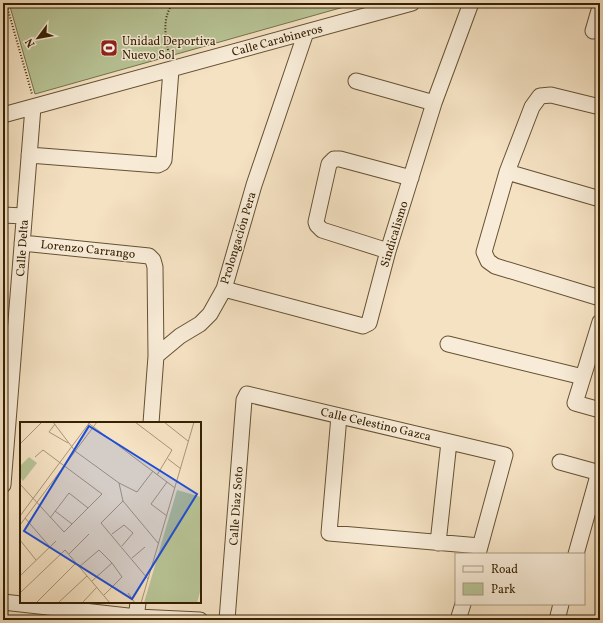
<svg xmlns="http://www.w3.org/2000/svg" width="603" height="623" font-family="Vollkorn,serif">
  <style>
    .green { fill: #b8c496; stroke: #77724c }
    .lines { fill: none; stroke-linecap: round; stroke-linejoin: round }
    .minor-casing { stroke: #665132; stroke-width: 17 }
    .path { stroke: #362102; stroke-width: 2; stroke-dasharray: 1 2; stroke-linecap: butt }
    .minor { stroke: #f8ecd8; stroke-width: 15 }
    .labels { text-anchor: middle; stroke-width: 3; stroke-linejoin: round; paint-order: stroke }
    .street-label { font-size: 12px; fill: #362102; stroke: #f8ecd8 }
    .poi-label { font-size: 12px; fill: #362102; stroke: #f8ecd8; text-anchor: start }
    .inset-road { fill: none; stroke: #a99576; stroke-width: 1 }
    .view { fill: #1d4ed8; fill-opacity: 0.15; stroke: #1d4ed8; stroke-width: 2 }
    .inset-edge { fill: none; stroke: #362102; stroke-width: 2 }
  </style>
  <rect width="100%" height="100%" fill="#f5e2c3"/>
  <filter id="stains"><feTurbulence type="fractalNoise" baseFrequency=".005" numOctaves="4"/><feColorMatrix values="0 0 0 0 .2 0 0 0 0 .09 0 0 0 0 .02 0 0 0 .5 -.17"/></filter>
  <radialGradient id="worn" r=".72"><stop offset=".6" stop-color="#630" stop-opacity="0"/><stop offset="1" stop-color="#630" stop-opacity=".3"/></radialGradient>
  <path class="green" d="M9,3H358L35,94Z"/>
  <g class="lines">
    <g class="minor-casing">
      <path id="minor" d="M593,31L600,7
        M356,81L434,103
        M600,107L551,95L540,96L532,107L507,172L484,252L488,261L495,266L600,298
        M3,115L412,3
        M29,155L158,165L162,163L164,160L171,70
        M507,172L600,199
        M3,215L24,216
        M22,243L149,256L153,260L155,267L156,356
        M388,251L322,230L317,225L316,222L329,164L334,159H340L411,178
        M224,289L363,326L369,323L388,251L434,103L471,3
        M600,322L575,403L600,410
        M448,344L583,377
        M339,416L329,533L480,546
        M151,423L156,356L180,336L200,324L210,314L224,289L254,185L306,32
        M560,462L600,473
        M3,485L33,107
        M438,543L449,442
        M576,554L599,472
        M3,602L137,617L200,620
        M136,620L138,602
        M227,620L244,400L247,394L505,455L478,554
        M458,620L463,604
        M557,620L561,604"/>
    </g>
    <path class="path" d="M6,3L32,94
      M169,56C166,37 161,20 173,3"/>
    <use href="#minor" class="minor"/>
  </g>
  <defs>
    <g id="stadium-square" transform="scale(0.9)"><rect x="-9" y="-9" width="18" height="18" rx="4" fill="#8f2418" stroke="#f8ecd8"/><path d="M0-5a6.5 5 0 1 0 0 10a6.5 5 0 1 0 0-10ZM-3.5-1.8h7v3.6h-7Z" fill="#fff"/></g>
  </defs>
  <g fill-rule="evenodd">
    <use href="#stadium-square" x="109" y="48"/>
  </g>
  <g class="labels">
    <g class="street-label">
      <text transform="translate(277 40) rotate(-15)" y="4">Calle Carabineros</text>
      <text transform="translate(394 234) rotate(-73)" y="4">Sindicalismo</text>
      <text transform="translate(238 238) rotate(-73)" y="4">Prolongación Pera</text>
      <text transform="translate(22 248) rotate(-86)" y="4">Calle Delta</text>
      <text transform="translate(88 249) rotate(6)" y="4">Lorenzo Carrango</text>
      <text transform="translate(376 424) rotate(13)" y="4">Calle Celestino Gazca</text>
      <text transform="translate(236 506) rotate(-86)" y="4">Calle Diaz Soto</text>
    </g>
    <g class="poi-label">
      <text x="122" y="45">Unidad Deportiva<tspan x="122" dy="14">Nuevo Sol</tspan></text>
    </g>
  </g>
  <g transform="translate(20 422)">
    <rect width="181" height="181" fill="#f5e2c3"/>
    <path d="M9,35L17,41L3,59L0,55V44ZM157,68L181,75V166L177,181H124Z" fill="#b8c496"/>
    <path class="inset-road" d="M33,0L55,29L99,61L103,79L138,121M67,0L155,66M115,0L152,28L137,53M144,0L168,19M35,2L29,10L48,21M0,22L22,0M148,37L161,47M99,61L117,70L133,49M0,62L44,110L82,72L23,28L15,35M103,79L81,101L128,157M35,89L52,102M0,94L70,0M147,94L131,82L147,60M5,96L30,125M30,96L49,71L68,86M0,103L77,0M92,112L104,103L113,111L102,124M0,118L16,138M49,132L69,112M112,136L125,125M59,145L79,128L92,141L102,155L84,173M0,154L36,119M72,159L92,141M0,171L45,128L90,181M108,171L115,181M16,181L56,141M38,181L67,154M62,181L77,165M121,181L174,0"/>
    <path class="view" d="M69,4L177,72L112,177L4,109Z"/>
    <rect width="181" height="181" class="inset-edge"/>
  </g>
  <rect width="603" height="623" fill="none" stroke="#f5e2c3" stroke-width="16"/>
  <rect x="4" y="4" width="595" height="615" fill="none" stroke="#362102" stroke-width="2"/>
  <rect x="8" y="8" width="587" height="607" fill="none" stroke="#362102"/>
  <rect x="455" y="553" width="130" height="52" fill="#f8ecd8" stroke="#aa9b82"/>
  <rect x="463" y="566" width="20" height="6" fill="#f8ecd8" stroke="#aa9b82"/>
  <text x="491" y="573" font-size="12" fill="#362102">Road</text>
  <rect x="463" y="583" width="20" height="12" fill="#b8c496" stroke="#aa9b82"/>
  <text x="491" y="593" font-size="12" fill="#362102">Park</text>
  <g transform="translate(38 38) rotate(238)" stroke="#f8ecd8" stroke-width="3" paint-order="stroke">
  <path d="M0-3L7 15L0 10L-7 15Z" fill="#362102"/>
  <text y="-6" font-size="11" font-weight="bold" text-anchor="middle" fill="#362102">N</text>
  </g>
  <rect width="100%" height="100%" filter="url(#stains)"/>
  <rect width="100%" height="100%" fill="url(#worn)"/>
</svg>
